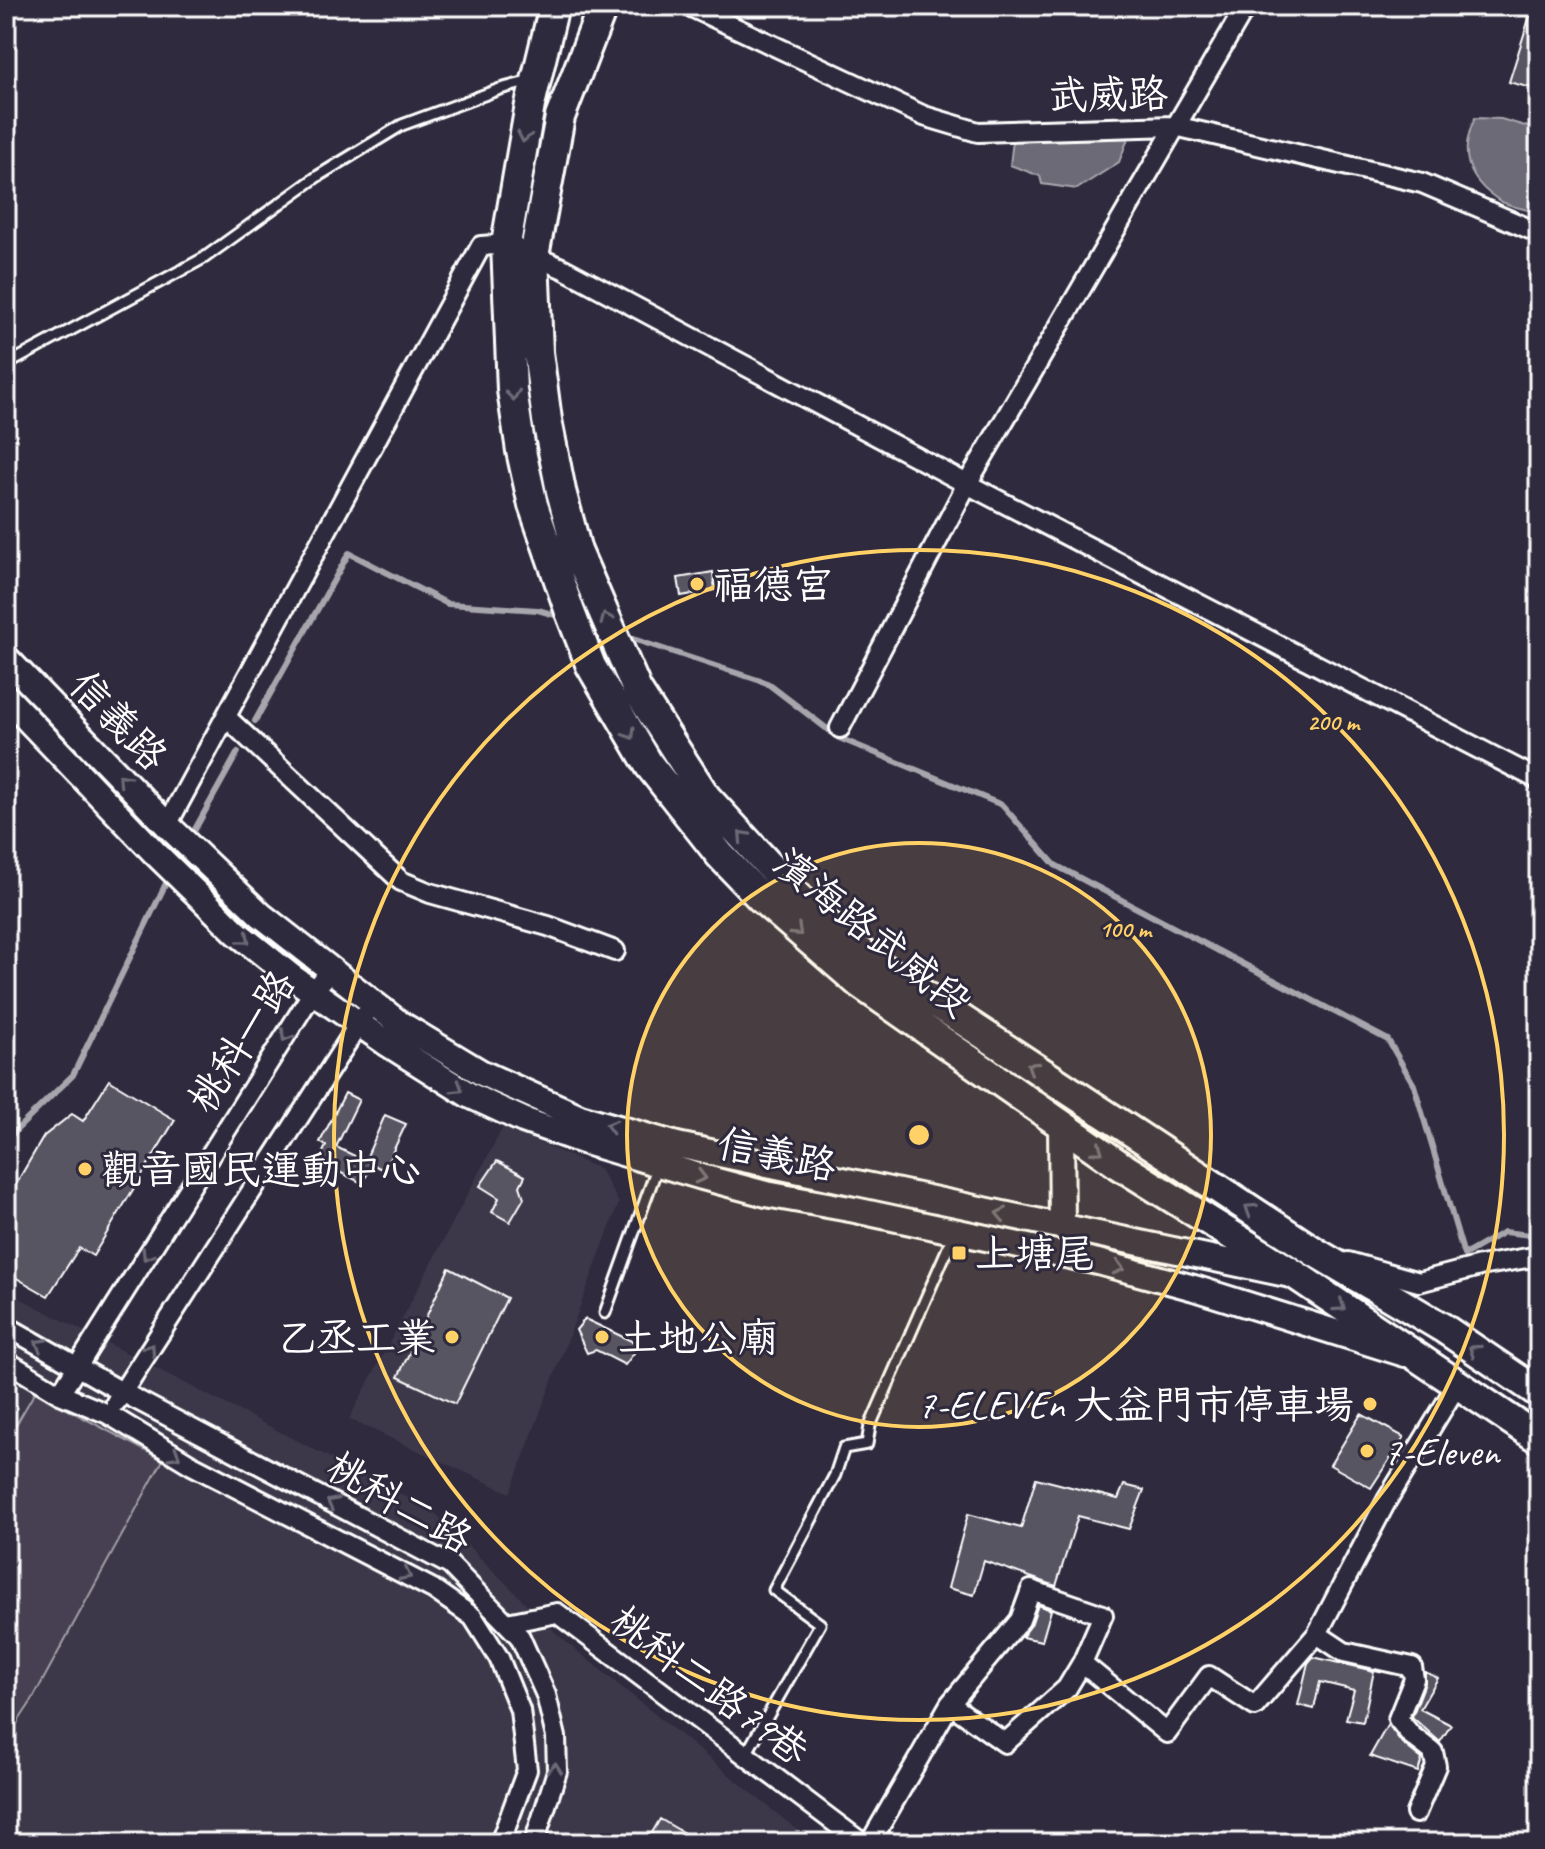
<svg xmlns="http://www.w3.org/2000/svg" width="1545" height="1849" font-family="Caveat,'LXGW WenKai TC',sans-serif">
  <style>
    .built { fill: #3c3749 }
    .green { fill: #464152; stroke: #a2a0a8; stroke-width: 2 }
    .water { fill: #6d6a77; stroke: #a7a6ad; stroke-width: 2 }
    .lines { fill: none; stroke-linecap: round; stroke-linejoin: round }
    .stream { stroke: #a7a6ad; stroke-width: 6 }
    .building { fill: #595564; stroke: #fff; stroke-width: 2 }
    .service-casing { stroke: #fff; stroke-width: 15 }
    .minor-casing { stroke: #fff; stroke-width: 24 }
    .secondary-casing { stroke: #fff; stroke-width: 30 }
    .primary-casing { stroke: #fff; stroke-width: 34 }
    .service { stroke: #2f2a3d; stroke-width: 9 }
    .minor { stroke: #2f2a3d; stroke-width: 18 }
    .secondary { stroke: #2f2a3d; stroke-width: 24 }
    .primary { stroke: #2f2a3d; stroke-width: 28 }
    .oneway { stroke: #6d6a77 }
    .ring { fill: none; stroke: #ffd166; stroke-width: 4 }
    .poi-dot { fill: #ffd166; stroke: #2f2a3d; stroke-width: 3 }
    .labels { text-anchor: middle; stroke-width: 6; stroke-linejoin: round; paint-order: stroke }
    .street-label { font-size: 40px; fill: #fff; stroke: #2f2a3d }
    .poi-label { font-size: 40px; fill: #fff; stroke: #2f2a3d; text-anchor: start }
    .centre { fill: #ffd166; stroke: #2f2a3d; stroke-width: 4 }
    .ring-label { font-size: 24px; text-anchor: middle; font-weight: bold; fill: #ffd166; stroke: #2f2a3d; stroke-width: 6; stroke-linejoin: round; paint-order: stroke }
  </style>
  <rect width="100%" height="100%" fill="#2f2a3d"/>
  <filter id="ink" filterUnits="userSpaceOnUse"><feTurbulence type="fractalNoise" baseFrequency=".0125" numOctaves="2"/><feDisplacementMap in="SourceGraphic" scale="16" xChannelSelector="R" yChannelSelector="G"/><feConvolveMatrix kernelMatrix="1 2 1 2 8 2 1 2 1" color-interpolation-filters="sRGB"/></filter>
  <g filter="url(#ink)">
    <path class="built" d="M503,1127L600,1169L619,1203L510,1493L349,1419Z
      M6,1291L432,1510L559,1636L813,1843H6Z"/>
    <path class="green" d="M35,1392L163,1460L31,1702L6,1740V1442Z"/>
    <path class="water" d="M1475,118L1501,119L1539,130V213C1526,209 1508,207 1497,199C1466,178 1459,151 1475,118Z
      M1129,136L1119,162L1077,189L1042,184L1040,176L1010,165L1013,140Z"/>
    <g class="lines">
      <path class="stream" d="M633,639L767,683L839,738L1002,805L1055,865L1388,1040L1414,1085L1464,1255L1504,1232L1539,1236
        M255,721L349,553L448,604L538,610L562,617
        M189,840L238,752
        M6,1140L73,1075L170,875"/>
    </g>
    <path class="building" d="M1533,6H1539V90L1509,82Z
      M713,572L715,590L681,596L678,578Z
      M109,1080L175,1120L93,1256L79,1248L48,1296L6,1272V1201L44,1136L72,1114L83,1121Z
      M345,1093L359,1100L336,1147L365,1161L385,1115L406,1124L384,1170L365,1161L373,1165L362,1183L318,1162L326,1146L320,1142Z
      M497,1161L525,1176L520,1186L524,1198L510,1222L492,1212L499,1198L480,1186Z
      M449,1268L507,1298L455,1404L398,1377Z
      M585,1319L640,1345L625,1365L596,1350L587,1353L576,1330Z
      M1361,1414L1404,1437L1371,1488L1330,1465Z
      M1036,1478L1118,1499L1124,1485L1144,1490L1129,1529L1078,1516L1056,1586L984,1561L974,1595L948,1588L968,1514L1021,1528Z
      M1038,1605L1051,1610L1042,1641L1022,1637L1031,1625Z
      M1313,1657L1374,1671L1363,1722L1346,1719L1354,1690L1320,1682L1314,1709L1298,1705L1308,1663Z
      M1425,1672L1438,1678L1420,1709L1451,1725L1440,1742L1412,1717L1425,1683Z
      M1388,1724L1402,1743L1422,1759L1418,1772L1370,1756Z
      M660,1819L701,1843H646Z"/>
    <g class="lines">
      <g class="service-casing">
        <path id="service" d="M6,365L204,258L318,176L402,125L500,89L531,81
          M605,1313L658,1165
          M745,1756L820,1624L774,1590L835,1475L844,1448L867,1444L870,1426L954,1234"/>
      </g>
      <g class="minor-casing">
        <path id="minor" d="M689,6L924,116L978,132L1175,126L1422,183L1539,233
          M226,717L401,881L430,893L548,926L615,951
          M840,728L967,484L1246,6
          M167,825L481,246L506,244L564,269L967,484L1539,780
          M1348,1262L1419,1282L1480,1266L1539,1256
          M6,1326L122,1392L450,1565L520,1637L546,1695L556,1737L557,1771L534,1843
          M6,1361L60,1394L108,1414L192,1465L433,1589L473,1617L499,1658L520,1710L527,1770L500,1843
          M60,1394L313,992L330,971
          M116,1402L366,1013
          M507,1623L557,1613L862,1843
          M1317,1634L1387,1500L1457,1385
          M1082,1663L1167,1733L1209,1676L1255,1706L1317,1634L1344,1652L1412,1667L1414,1679L1398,1719L1411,1735L1433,1752L1436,1766L1416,1813
          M870,1843L950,1704L1020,1620L1031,1590L1103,1615L1082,1663L1067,1688L1005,1743L950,1704"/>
      </g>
      <g class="secondary-casing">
        <path id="secondary" d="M6,658L167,825L261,915L399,1023L482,1073L580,1117L677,1145L1291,1275
          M6,697L154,852L237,933L292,977L385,1042L469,1095L523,1120L582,1141L702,1177L766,1194L855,1210L1098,1262L1194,1288L1405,1354
          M1061,1124L1062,1227"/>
      </g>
      <g class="primary-casing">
        <path id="primary" d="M554,6L530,105L506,244L512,390L521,451L533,505L570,612L591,666L649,765L720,855L761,898L859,983L1118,1164L1297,1276L1539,1439
          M603,6L560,117L534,256L538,352L547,420L561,491L577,551L637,690L706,797L810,910L868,958L1315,1252L1443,1328L1539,1393"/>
      </g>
      <use href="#service" class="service"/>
      <use href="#minor" class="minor"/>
      <use href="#secondary" class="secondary"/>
      <use href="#primary" class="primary"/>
    </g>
    <defs><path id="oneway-chevron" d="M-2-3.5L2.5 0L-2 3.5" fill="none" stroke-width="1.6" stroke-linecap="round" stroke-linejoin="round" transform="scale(2)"/></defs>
    <g class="oneway">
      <use href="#oneway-chevron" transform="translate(524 137) rotate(101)"/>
      <use href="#oneway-chevron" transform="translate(513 395) rotate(83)"/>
      <use href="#oneway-chevron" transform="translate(606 618) rotate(-113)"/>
      <use href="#oneway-chevron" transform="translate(630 734) rotate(59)"/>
      <use href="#oneway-chevron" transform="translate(123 779) rotate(-134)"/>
      <use href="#oneway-chevron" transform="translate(743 836) rotate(-133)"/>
      <use href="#oneway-chevron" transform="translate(797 931) rotate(43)"/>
      <use href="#oneway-chevron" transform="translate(245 939) rotate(40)"/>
      <use href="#oneway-chevron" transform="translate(286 1036) rotate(122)"/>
      <use href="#oneway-chevron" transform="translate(1032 1067) rotate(-147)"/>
      <use href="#oneway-chevron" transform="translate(458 1088) rotate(32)"/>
      <use href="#oneway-chevron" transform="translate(611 1126) rotate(-164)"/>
      <use href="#oneway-chevron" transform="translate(1098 1150) rotate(35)"/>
      <use href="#oneway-chevron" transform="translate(701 1177) rotate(15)"/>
      <use href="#oneway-chevron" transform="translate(1250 1209) rotate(-147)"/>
      <use href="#oneway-chevron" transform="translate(1001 1214) rotate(-168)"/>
      <use href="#oneway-chevron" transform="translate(147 1255) rotate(122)"/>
      <use href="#oneway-chevron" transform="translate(1119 1268) rotate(15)"/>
      <use href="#oneway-chevron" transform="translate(1340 1306) rotate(34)"/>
      <use href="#oneway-chevron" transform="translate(40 1344) rotate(-151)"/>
      <use href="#oneway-chevron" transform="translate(150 1349) rotate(-57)"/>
      <use href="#oneway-chevron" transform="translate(1474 1350) rotate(-146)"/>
      <use href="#oneway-chevron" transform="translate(175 1455) rotate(31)"/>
      <use href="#oneway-chevron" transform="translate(332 1503) rotate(-152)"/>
      <use href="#oneway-chevron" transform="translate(406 1575) rotate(27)"/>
      <use href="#oneway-chevron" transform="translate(555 1768) rotate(-84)"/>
    </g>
  </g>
  <circle cx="919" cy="1135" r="292" fill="#ffd166" fill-opacity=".12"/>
  <g class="ring">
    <circle cx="919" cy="1135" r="292"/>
    <circle cx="919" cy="1135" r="585"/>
  </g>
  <g class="poi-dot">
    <circle cx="697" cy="584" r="8"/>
    <circle cx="85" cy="1169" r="8"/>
    <rect x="951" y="1245" width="16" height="16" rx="4"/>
    <circle cx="452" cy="1337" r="8"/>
    <circle cx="602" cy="1337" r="8"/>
    <circle cx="1370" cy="1404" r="8"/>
    <circle cx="1367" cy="1451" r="8"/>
  </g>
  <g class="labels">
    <g class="street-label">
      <text transform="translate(1108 94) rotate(-1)" y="14">武威路</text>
      <text transform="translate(119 720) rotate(46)" y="14">信義路</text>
      <text transform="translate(873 932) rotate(39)" y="14">濱海路武威段</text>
      <text transform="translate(241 1041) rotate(-57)" y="14">桃科一路</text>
      <text transform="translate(777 1154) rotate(12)" y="14">信義路</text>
      <text transform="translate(400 1502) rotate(30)" y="14">桃科二路</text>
      <text transform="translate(710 1685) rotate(37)" y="14">桃科二路79巷</text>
    </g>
    <g class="poi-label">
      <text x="713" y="598">福德宮</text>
      <text x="101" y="1183">觀音國民運動中心</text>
      <text x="975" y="1267">上塘尾</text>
      <text x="436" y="1351" text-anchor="end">乙丞工業</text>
      <text x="618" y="1351">土地公廟</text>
      <text x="1354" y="1418" text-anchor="end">7-ELEVEn 大益門市停車場</text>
      <text x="1383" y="1465">7-Eleven</text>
    </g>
  </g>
  <circle cx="919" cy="1135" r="12" class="centre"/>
  <g class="ring-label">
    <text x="1333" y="730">200 m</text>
    <text x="1125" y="937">100 m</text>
  </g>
  <rect width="1545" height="1849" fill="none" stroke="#2f2a3d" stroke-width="32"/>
  <rect x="16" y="16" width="1513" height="1817" fill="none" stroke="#fff" stroke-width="3" filter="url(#ink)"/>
</svg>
